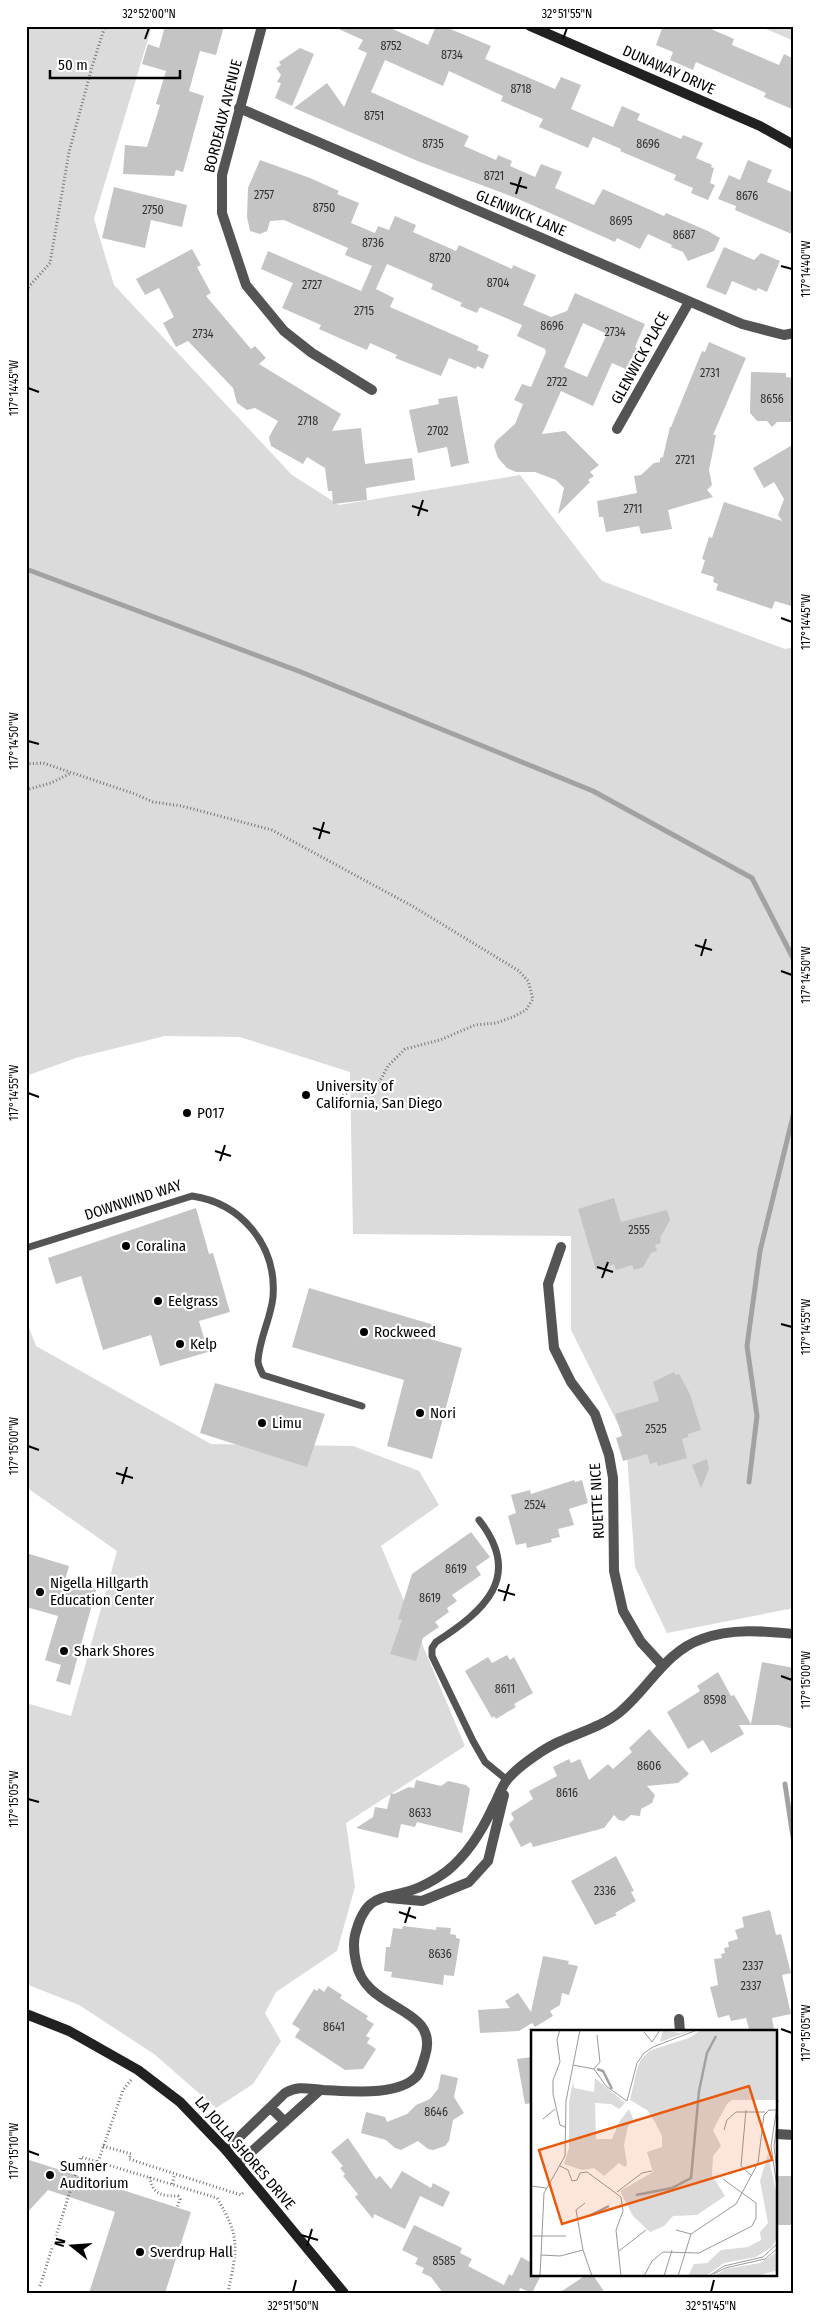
<svg xmlns="http://www.w3.org/2000/svg" width="820" height="2319" font-family="'Fira Sans Condensed',sans-serif">
  <style>
    .green { fill: #dbdbdb }
    .lines { fill: none; stroke-linecap: round; stroke-linejoin: round }
    .stream { stroke: #a2a2a2; stroke-width: 5 }
    .building { fill: #c4c4c4; fill-rule: evenodd }
    .path { stroke: #767676; stroke-width: 3; stroke-dasharray: 1 2.5; stroke-linecap: butt }
    .lane { stroke: #545454; stroke-width: 7 }
    .street { stroke: #545454; stroke-width: 10 }
    .secondary { stroke: #212121; stroke-width: 10 }
    .ticks { fill: none; stroke: #000; stroke-width: 2 }
    .poi-dot { fill: #000; stroke: #fff; stroke-width: 2 }
    .labels { text-anchor: middle; stroke-width: 4.5; stroke-linejoin: round; paint-order: stroke }
    .number-label { font-size: 12px; fill: #313131 }
    .street-label { font-size: 15px; fill: #000; stroke: #fff }
    .poi-label { font-size: 15px; fill: #000; stroke: #fff; text-anchor: start }
    .inset-river { fill: none; stroke: #a2a2a2; stroke-width: 2.5 }
    .inset-road { fill: none; stroke: #999; stroke-width: 1 }
    .view { fill: #e8590c; fill-opacity: 0.15; stroke: #e8590c; stroke-width: 2.5 }
    .inset-edge { fill: none; stroke: #000; stroke-width: 2.5 }
    .neatline { fill: none; stroke: #000; stroke-width: 2 }
    .ticks-label { font-size: 12px; text-anchor: middle; fill: #000 }
  </style>
  <rect width="100%" height="100%" fill="#fff"/>
  <path class="green" d="M26,26H152L94,219L114,285L292,475L339,505L520,475L602,581L785,649L794,647V1608L667,1633L635,1567L626,1440L571,1330V1236L353,1234L350,1072L240,1037L165,1036L76,1058L26,1076Z
    M759,26H794V41Z
    M26,1320L36,1346L211,1444L353,1446L419,1471L439,1505L381,1546L465,1746L346,1823L355,1887L337,1951L276,1992L265,2013L281,2041L253,2084L216,2108L154,2054L79,2005L26,1984V1703L71,1716L117,1551L26,1487Z"/>
  <g class="lines">
    <path class="stream" d="M26,569L301,672L593,791L752,878L794,960
      M749,1482L757,1416L747,1346L760,1251L794,1112
      M785,1784L794,1844"/>
  </g>
  <path class="building" d="M165,26H224L216,55L200,51L189,91L204,96L183,172L176,170L174,176L123,174L125,145L147,147L160,105L156,104L166,71L142,64L148,44L159,48Z
    M332,26H386L428,45L436,26H443L491,46L485,59L555,89L561,77L581,85L571,109L613,127L622,106L640,114L637,120L681,139L683,135L703,143L696,158L712,165L711,167L714,168L710,183L715,185L708,200L691,193L693,188L674,180L676,175L620,151L621,149L593,137L588,148L539,127L543,119L501,101L503,96L449,71L443,86L385,60L371,92L469,136L464,146L496,160L498,155L512,161L510,166L535,177L541,164L562,172L555,188L594,205L603,189L664,216L666,213L708,231L720,238L714,251L688,261L683,252L671,247L672,245L648,234L640,249L617,238L615,242L516,198L420,162L294,108L327,83L344,107L367,53L358,49L363,40Z
    M663,26H704L734,39L732,45L779,65L784,54L794,59V110L764,97L766,93L696,62L693,70L670,60L673,52L656,45Z
    M300,48L314,54L292,106L275,98L281,83L277,82L281,75L276,68L281,65L279,62Z
    M260,160L310,178L339,191L337,194L359,203L351,223L375,233L378,226L389,230L395,216L416,225L413,232L456,251L459,245L512,269L513,265L536,275L523,305L551,317L567,311L575,293L645,324L635,347L640,349L630,371L612,363L593,406L561,391L542,434L565,431L599,465L590,472L594,476L588,480L590,482L558,514L564,488L556,480L535,472H516L507,468L498,458L494,446L496,441L515,424L523,404L514,400L522,384L531,387L546,352L545,349L517,336L522,325L480,307L477,313L460,306L462,303L431,289L433,284L387,264L376,289L394,298L390,307L479,346L477,350L489,355L483,369L477,366L476,369L449,358L441,376L395,358L397,355L370,343L367,350L346,341L319,329L321,325L282,308L293,283L261,269L268,251L361,291L372,266L345,255L348,248L284,220L270,221L267,231L260,234L250,231L247,217L248,188ZM583,323L607,334L587,377L564,367Z
    M748,160L772,170L767,182L794,193V235L735,210L736,206L718,199L729,175L740,180Z
    M114,187L187,205L182,227L151,220L145,248L102,238Z
    M724,247L754,260L761,253L780,261L767,292L758,288L756,291L732,281L726,295L706,287Z
    M192,249L201,265L197,267L211,293L206,296L251,349L255,346L266,358L259,364L341,414L332,431L361,428L365,464L412,458L415,480L366,488L367,500L333,504L332,491H328L325,468L307,457L303,464L271,446L269,437L278,421L255,408L247,410L237,403L233,388L188,341L176,347L163,323L174,317L159,288L145,295L136,279Z
    M709,342L746,358L713,435H716L709,470L712,485L707,490L713,497L668,510L672,529L641,534L639,526L606,532L603,517H599L597,501L637,493L634,476L641,475L654,463L660,462V458L663,457L670,427H671L702,351L705,352Z
    M751,372L786,373V377L794,378V422H777L772,427L767,421H757L750,413Z
    M457,396L469,463L451,467L447,447L418,453L409,410L439,404L438,399Z
    M794,444V607L775,601L772,609L716,590L718,584L713,582L714,577L701,573L705,560L702,559L709,537L712,538L724,502L782,521L778,515L784,499L774,482L764,488L753,468Z
    M614,1198L621,1222L667,1210L670,1220L660,1238L661,1243L655,1245L657,1251L651,1253L643,1267L634,1270L632,1265L616,1270L614,1264L596,1270L578,1209Z
    M196,1208L209,1254L213,1253L230,1312L199,1321L208,1352L160,1366L151,1335L103,1350L81,1276L56,1284L48,1258Z
    M309,1288L434,1325L430,1339L462,1348L432,1459L387,1446L404,1380L292,1347Z
    M674,1372L676,1375L679,1374L690,1394L701,1430L688,1434V1437L682,1439L687,1458L658,1466L657,1462L650,1464L647,1454L623,1461L616,1438L622,1436L615,1414L659,1401L653,1382Z
    M215,1383L325,1414L307,1467L200,1433Z
    M707,1459L709,1469L701,1488L692,1465Z
    M574,1480L575,1482L582,1480L588,1503L569,1509L574,1525L558,1529L560,1537L551,1539L552,1542L527,1548L526,1543L516,1545L508,1516L516,1513L511,1495L530,1490L531,1494Z
    M471,1532L490,1557L476,1567L481,1575L452,1595L457,1601L447,1608L449,1612L435,1622L439,1627L423,1638L416,1661L390,1654L402,1620L398,1619L412,1574Z
    M26,1553L69,1566L65,1580L96,1590L70,1685L56,1681L61,1665L45,1660L58,1616L26,1607Z
    M507,1655L510,1660L514,1657L533,1693L514,1704L516,1707L496,1719L494,1716L492,1718L465,1671L488,1657L492,1663Z
    M762,1662L794,1668V1729L778,1725H739L744,1734L711,1753L703,1740L688,1749L667,1712L700,1691L697,1686L718,1672L731,1696L734,1695L751,1724Z
    M649,1729L689,1774L678,1783L647,1786L655,1795L652,1803L641,1809L640,1816L631,1815L624,1821L619,1820L614,1815L604,1828L533,1847L531,1842L521,1847L509,1824L514,1819L511,1813L533,1799L529,1791L557,1776L553,1767L569,1759L571,1763L580,1759L589,1780L608,1764L613,1769L632,1752L629,1748Z
    M416,1780L441,1786L448,1781L466,1785L470,1789L462,1833L417,1822L415,1827L401,1824L398,1838L356,1828L373,1817L375,1807L387,1809L391,1793L394,1794L409,1787L414,1788Z
    M616,1856L634,1891L631,1892L636,1901L615,1913L617,1915L595,1925L571,1881Z
    M770,1910L776,1935L781,1934L791,1973L782,1975L791,2014L772,2018L774,2029H749L746,2018L731,2021L729,2015L718,2018L710,1987L718,1985L714,1959L722,1958L721,1954L725,1953L724,1948L729,1947L728,1942L738,1939L735,1930L744,1927L742,1917Z
    M403,1926L436,1930V1927L451,1928L450,1934L456,1935V1938L460,1939L454,1976L444,1975L443,1985L391,1977L392,1972L384,1971L386,1947H390L393,1928L402,1929Z
    M543,1956L569,1961L568,1964L578,1966L569,1995L562,1993L560,2005L550,2011L553,2016L535,2027L532,2023L519,2031L480,2033L478,2010L510,2008L505,2001L518,1993L531,2012Z
    M328,1986L342,1995L340,1998L368,2016L366,2019L374,2024L366,2036L370,2038L367,2043L376,2049L363,2069L345,2070L295,2037L300,2029L292,2024L304,2005L314,1989L317,1991L319,1988L324,1992Z
    M532,2057V2103L525,2104L517,2059Z
    M441,2074L458,2078L454,2097L464,2113L453,2120L449,2141L445,2146L433,2150L428,2149L418,2141L401,2150L395,2148L386,2140L361,2133L366,2112L385,2117L387,2122L407,2114L416,2105L430,2099L438,2089Z
    M348,2138L376,2179L380,2176L391,2189L402,2171L431,2188L433,2183L450,2192L443,2207L420,2196L405,2229L374,2214L373,2219L355,2197L358,2194L343,2176L345,2174L340,2168L343,2166L331,2152Z
    M26,2159L191,2212L165,2293H89L115,2212L48,2190L26,2214Z
    M776,2176H794V2225H776Z
    M414,2225L462,2248L460,2253L472,2259L468,2266L504,2285L509,2274L512,2276L521,2257L532,2263V2275H541L532,2293L520,2288L519,2292L521,2293H443L431,2277L422,2273L424,2268L415,2264L418,2258L402,2250Z
    M586,2275H593L605,2293H559Z"/>
  <g class="lines">
    <path class="path" d="M26,290L50,263L69,152L92,67L105,26
      M26,764L43,763L135,794L153,802L182,806L272,830L414,907L519,971L528,981L533,999L526,1010L513,1017L496,1023L475,1025L440,1040L405,1049L388,1066L380,1081L368,1088L353,1090L345,1094L324,1106
      M26,790L51,783L71,773
      M131,2080L123,2090L98,2162L217,2198C241,2238 237,2248 228,2293
      M103,2146L131,2154L129,2159L241,2195L244,2192
      M150,2177C152,2195 163,2196 178,2196L180,2199L177,2208
      M172,2184L175,2174
      M40,2286L81,2157L98,2162"/>
    <path class="lane" d="M26,1248L192,1196C241,1203 277,1245 273,1297C271,1318 259,1339 258,1361C258,1365 261,1371 263,1375L362,1406
      M479,1520C524,1577 484,1611 436,1642L432,1648V1656L473,1741L485,1762L507,1780"/>
    <path class="street" d="M262,26L222,175V213L246,285L284,331L312,353L372,390
      M239,108L742,324L784,335L794,333
      M617,429L689,302
      M561,1247L548,1284L554,1348L571,1382L595,1414L609,1455L613,1478L614,1571L623,1611L641,1642L663,1666
      M389,1898L422,1901L469,1882L488,1861L504,1795
      M679,2019L680,2032
      M271,2108L285,2122
      M776,2134L794,2135
      M226,2150L285,2093C299,2085 308,2089 323,2090C348,2091 398,2097 417,2076C421,2071 423,2062 425,2056C441,2005 365,2013 356,1962C354,1953 353,1944 355,1935C367,1888 386,1902 420,1887C429,1883 439,1877 447,1871C468,1854 482,1831 493,1807C498,1799 501,1787 507,1780C517,1767 546,1747 561,1741C581,1732 603,1726 620,1712C648,1689 666,1651 702,1639C731,1628 764,1631 794,1634
      M238,2164L320,2090"/>
    <path class="secondary" d="M530,26L760,126L794,145
      M26,2014L69,2031L138,2070L180,2102L226,2150L344,2293"/>
  </g>
  <path class="ticks" d="M145,39L149,28M563,39L567,28M510,183L527,188M516,194L521,177M781,266L792,269M28,388L39,392M412,506L428,511M418,516L423,500M781,618L792,622M28,741L39,744M313,828L330,833M319,839L324,822M695,945L712,950M701,956L706,939M781,971L792,975M28,1093L39,1097M215,1151L231,1156M220,1161L225,1145M597,1267L613,1272M602,1278L608,1262M781,1324L792,1327M28,1446L39,1450M116,1473L133,1478M122,1484L127,1467M498,1590L515,1595M504,1601L509,1584M781,1676L792,1680M28,1799L39,1802M399,1912L416,1918M405,1923L410,1907M781,2029L792,2033M28,2151L39,2155M301,2235L318,2240M307,2246L312,2229M293,2292L296,2280M711,2292L714,2280"/>
  <g class="poi-dot">
    <circle cx="306" cy="1095" r="5"/>
    <circle cx="187" cy="1113" r="5"/>
    <circle cx="126" cy="1246" r="5"/>
    <circle cx="158" cy="1301" r="5"/>
    <circle cx="364" cy="1332" r="5"/>
    <circle cx="180" cy="1344" r="5"/>
    <circle cx="420" cy="1413" r="5"/>
    <circle cx="262" cy="1423" r="5"/>
    <circle cx="40" cy="1592" r="5"/>
    <circle cx="64" cy="1651" r="5"/>
    <circle cx="50" cy="2175" r="5"/>
    <circle cx="140" cy="2252" r="5"/>
  </g>
  <g class="labels">
    <g class="number-label">
      <text x="391" y="50">8752</text>
      <text x="452" y="59">8734</text>
      <text x="521" y="93">8718</text>
      <text x="374" y="120">8751</text>
      <text x="433" y="148">8735</text>
      <text x="648" y="148">8696</text>
      <text x="494" y="180">8721</text>
      <text x="264" y="199">2757</text>
      <text x="747" y="200">8676</text>
      <text x="324" y="212">8750</text>
      <text x="153" y="214">2750</text>
      <text x="621" y="225">8695</text>
      <text x="684" y="239">8687</text>
      <text x="373" y="247">8736</text>
      <text x="440" y="262">8720</text>
      <text x="498" y="287">8704</text>
      <text x="312" y="289">2727</text>
      <text x="364" y="315">2715</text>
      <text x="552" y="330">8696</text>
      <text x="615" y="336">2734</text>
      <text x="203" y="338">2734</text>
      <text x="710" y="377">2731</text>
      <text x="557" y="386">2722</text>
      <text x="772" y="403">8656</text>
      <text x="308" y="425">2718</text>
      <text x="438" y="435">2702</text>
      <text x="685" y="464">2721</text>
      <text x="633" y="513">2711</text>
      <text x="639" y="1234">2555</text>
      <text x="656" y="1433">2525</text>
      <text x="535" y="1509">2524</text>
      <text x="456" y="1573">8619</text>
      <text x="430" y="1602">8619</text>
      <text x="505" y="1693">8611</text>
      <text x="715" y="1704">8598</text>
      <text x="649" y="1770">8606</text>
      <text x="567" y="1797">8616</text>
      <text x="420" y="1817">8633</text>
      <text x="605" y="1895">2336</text>
      <text x="440" y="1958">8636</text>
      <text x="753" y="1970">2337</text>
      <text x="751" y="1990">2337</text>
      <text x="334" y="2031">8641</text>
      <text x="436" y="2116">8646</text>
      <text x="444" y="2265">8585</text>
    </g>
    <g class="street-label">
      <text transform="translate(669 70) rotate(24)" y="5">DUNAWAY DRIVE</text>
      <text transform="translate(223 116) rotate(-76)" y="5">BORDEAUX AVENUE</text>
      <text transform="translate(521 213) rotate(23)" y="5">GLENWICK LANE</text>
      <text transform="translate(640 358) rotate(-61)" y="5">GLENWICK PLACE</text>
      <text transform="translate(133 1200) rotate(-18)" y="5">DOWNWIND WAY</text>
      <text transform="translate(597 1501) rotate(-93)" y="5">RUETTE NICE</text>
      <text transform="translate(245 2153) rotate(49)" y="5">LA JOLLA SHORES DRIVE</text>
    </g>
    <g class="poi-label">
      <text x="316" y="1091">University of<tspan x="316" dy="17">California, San Diego</tspan></text>
      <text x="197" y="1118">P017</text>
      <text x="136" y="1251">Coralina</text>
      <text x="168" y="1306">Eelgrass</text>
      <text x="374" y="1337">Rockweed</text>
      <text x="190" y="1349">Kelp</text>
      <text x="430" y="1418">Nori</text>
      <text x="272" y="1428">Limu</text>
      <text x="50" y="1588">Nigella Hillgarth<tspan x="50" dy="17">Education Center</tspan></text>
      <text x="74" y="1656">Shark Shores</text>
      <text x="60" y="2171">Sumner<tspan x="60" dy="17">Auditorium</tspan></text>
      <text x="150" y="2257">Sverdrup Hall</text>
    </g>
  </g>
  <g transform="translate(531 2030)">
    <rect width="246" height="246" fill="#fff"/>
    <path d="M132,0L149,3L162,0L129,12ZM170,0H246L245,70H201L196,74L182,100L190,116L182,126L181,145L194,166L166,185L142,186L133,196L119,202L102,186L89,161L122,142L116,122L131,117V106L124,92L116,80L99,70L106,39L110,29L120,20L158,8ZM64,48L94,73L88,79L80,74L64,73L65,109H81L88,92L98,79L103,91L97,96L93,115L96,134L94,137L88,133L73,146L63,138L51,140L33,134L38,118V72L42,51L43,58L63,62ZM237,124L247,170L246,208L241,217L225,227L193,233L175,246H157L163,234L176,233L190,220L217,217L230,210L229,202L237,193L229,151ZM246,222V246L244,241L225,246H184L194,239L229,233Z" fill="#dbdbdb"/>
    <path class="inset-river" d="M66,39L72,41L81,59M105,165L141,158L160,148L168,61L176,23L185,6M58,186L78,176"/>
    <path class="inset-road" d="M29,0L26,10L29,32L22,50V64L29,95L34,97M113,2L121,12L129,0M42,35L63,39M63,39L75,56L96,71L106,33L113,23L122,17L166,0M63,39L69,32L66,5M247,70L240,116L247,164M215,80L210,136L221,146M247,87L243,116L247,151M12,89L24,79M193,100L196,90L205,82H234M29,136L37,140L41,151L46,150L49,143L56,142L90,167L92,181L85,200L90,246M0,156L15,158M86,162L111,143L121,141M54,173L45,180L52,220L61,246M145,200L160,204M0,206H35M88,221L115,200M10,225L29,226L52,220M183,244L194,238L234,229L247,218M9,246L13,163L34,126L35,71L49,0M113,246L121,231L132,222L168,223L221,196L225,188V173L192,149M133,246L141,220M147,246L160,204L205,174L227,133L233,85L238,80H246M178,246L193,236L232,227L247,213"/>
    <path class="view" d="M218,56L241,130L31,194L8,120Z"/>
    <rect width="246" height="246" class="inset-edge"/>
  </g>
  <rect width="820" height="2319" fill="none" stroke="#ffffff" stroke-width="55"/>
  <g transform="translate(72 2246) rotate(287)" stroke="#ffffff" stroke-width="4" paint-order="stroke">
  <path d="M0-4L9 19L0 12L-9 19Z" fill="#000000"/>
  <text y="-8" font-size="14" font-weight="bold" text-anchor="middle" fill="#000000">N</text>
  </g>
  <path d="M50 70v8h130v-8" fill="none" stroke="#000000" stroke-width="2.5"/>
  <text x="58" y="70" font-size="15" fill="#000000" stroke="#ffffff" stroke-width="4" paint-order="stroke">50 m</text>
  <rect x="28" y="28" width="764" height="2264" class="neatline"/>
  <g class="ticks-label">
    <text x="149" y="18">32°52'00"N</text>
    <text x="567" y="18">32°51'55"N</text>
    <text transform="translate(806 269) rotate(-90)" y="4">117°14'40"W</text>
    <text transform="translate(14 388) rotate(-90)" y="4">117°14'45"W</text>
    <text transform="translate(806 622) rotate(-90)" y="4">117°14'45"W</text>
    <text transform="translate(14 741) rotate(-90)" y="4">117°14'50"W</text>
    <text transform="translate(806 975) rotate(-90)" y="4">117°14'50"W</text>
    <text transform="translate(14 1093) rotate(-90)" y="4">117°14'55"W</text>
    <text transform="translate(806 1327) rotate(-90)" y="4">117°14'55"W</text>
    <text transform="translate(14 1446) rotate(-90)" y="4">117°15'00"W</text>
    <text transform="translate(806 1680) rotate(-90)" y="4">117°15'00"W</text>
    <text transform="translate(14 1799) rotate(-90)" y="4">117°15'05"W</text>
    <text transform="translate(806 2033) rotate(-90)" y="4">117°15'05"W</text>
    <text transform="translate(14 2151) rotate(-90)" y="4">117°15'10"W</text>
    <text x="293" y="2310">32°51'50"N</text>
    <text x="711" y="2310">32°51'45"N</text>
  </g>
</svg>
